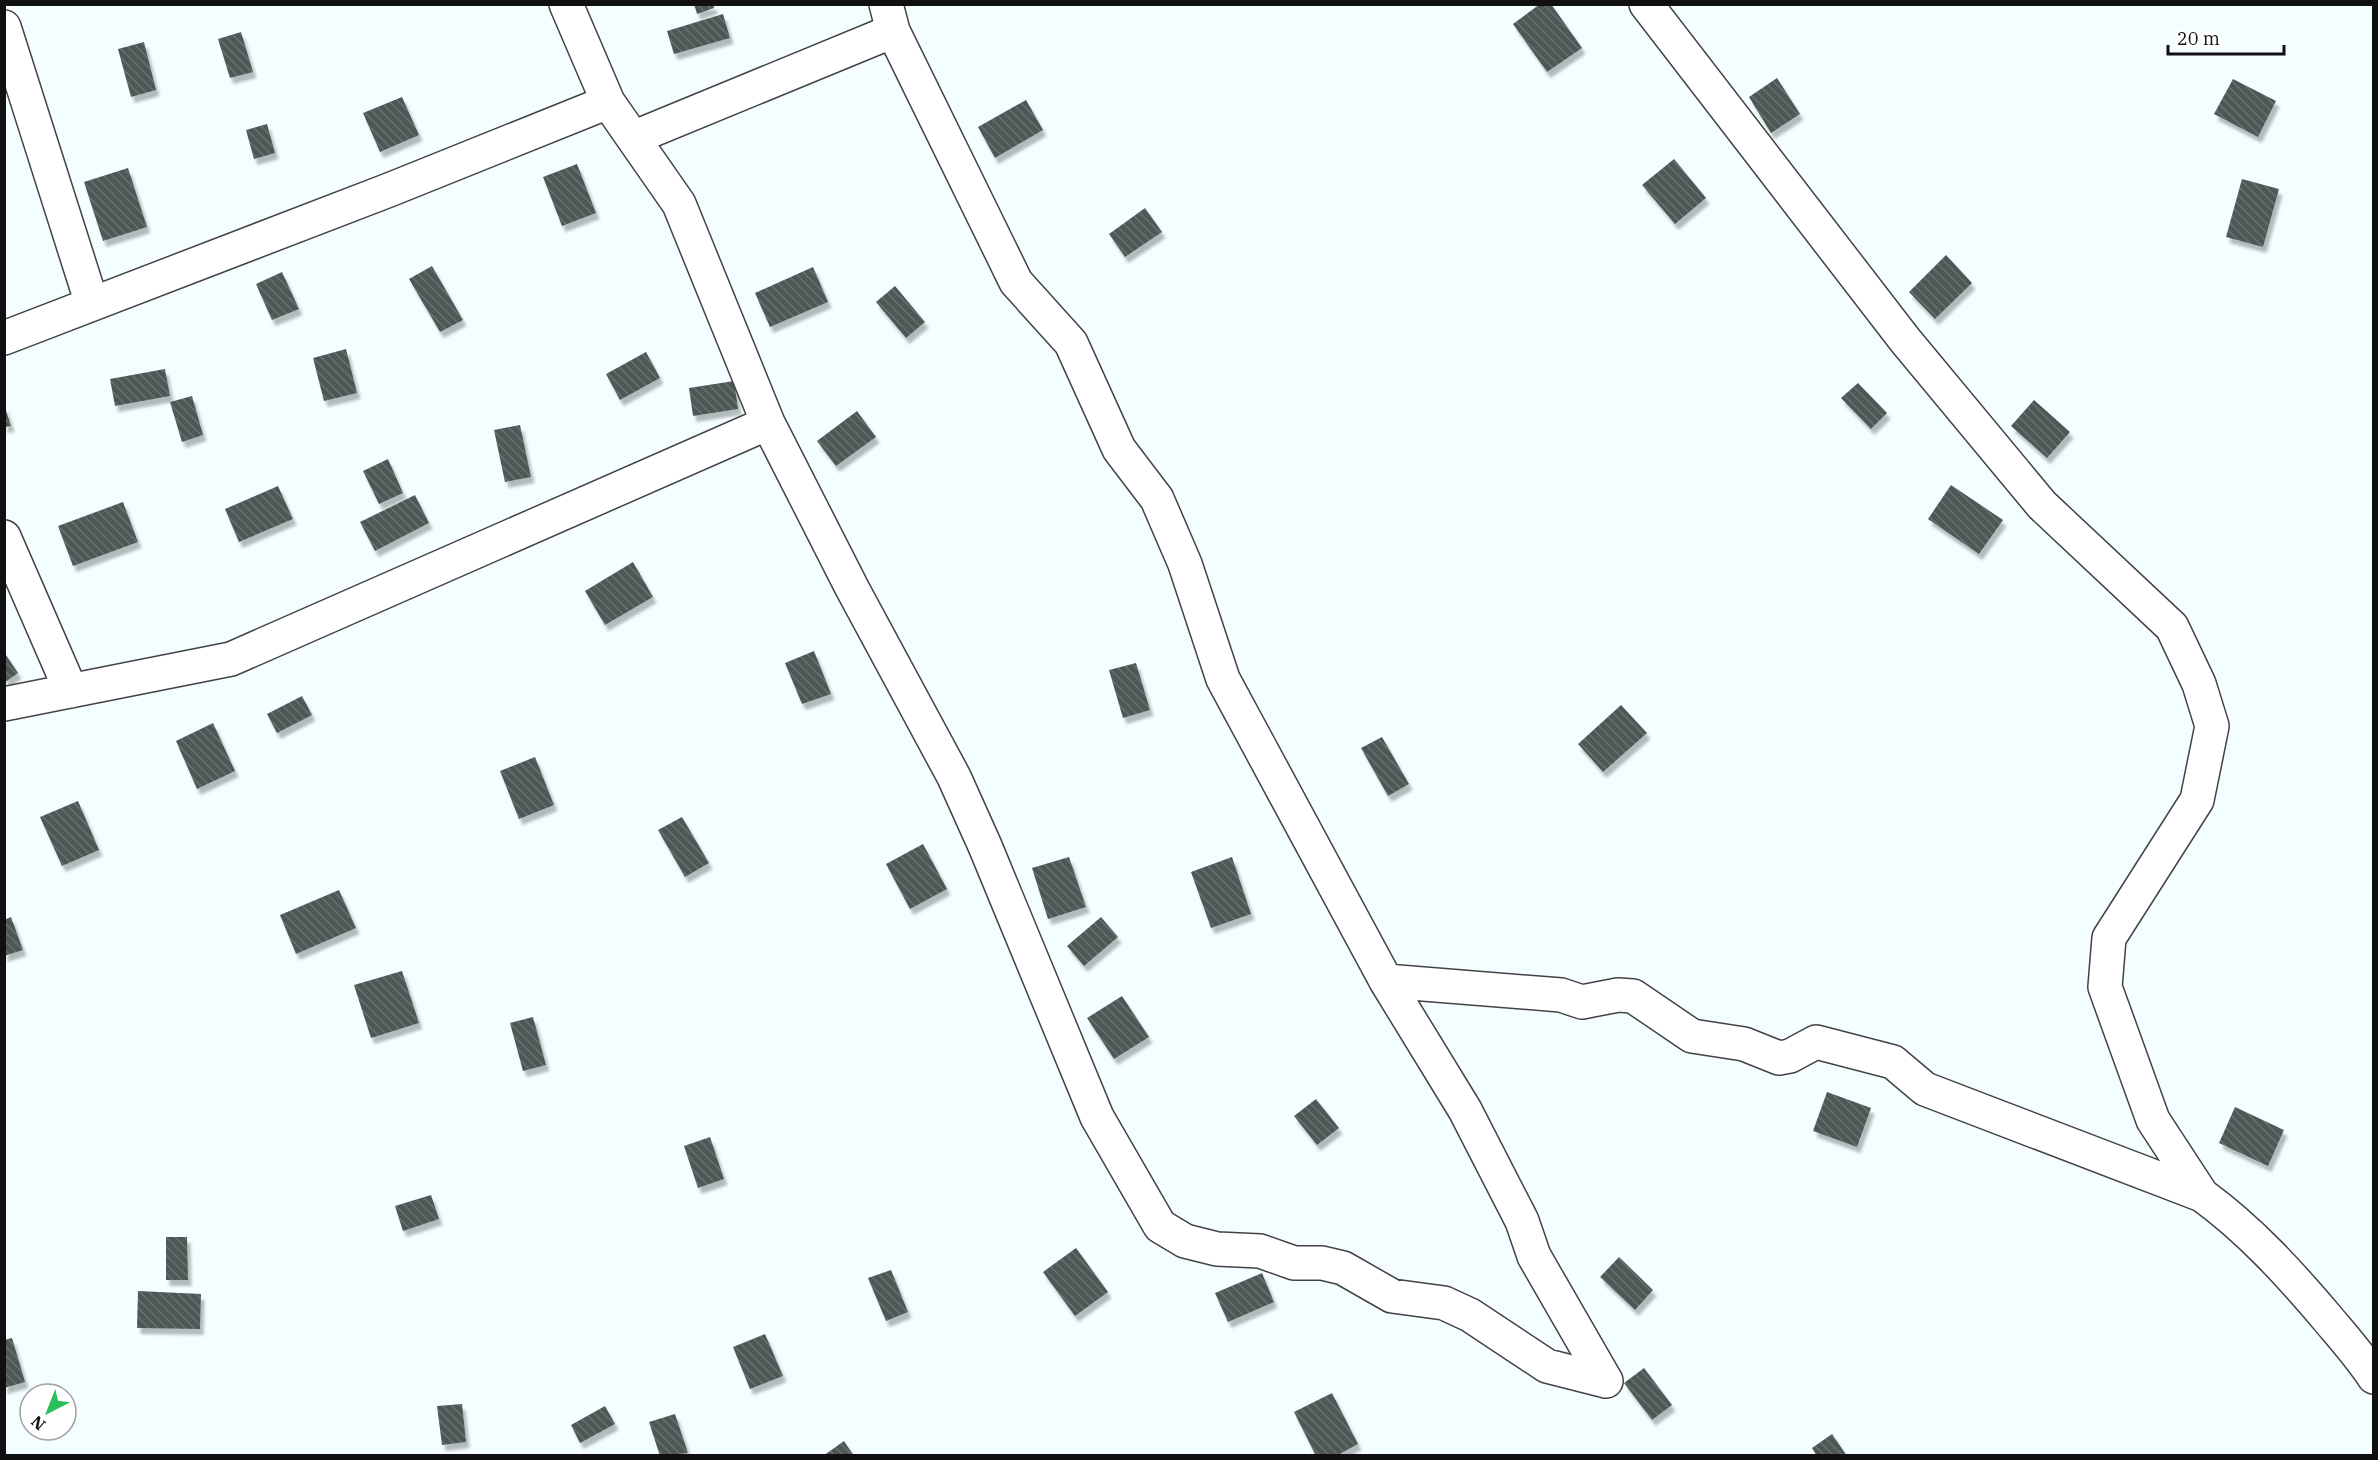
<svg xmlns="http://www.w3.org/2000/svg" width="2378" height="1460" font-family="'IBM Plex Serif',serif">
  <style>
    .building { fill: url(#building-back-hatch); filter: url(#shadow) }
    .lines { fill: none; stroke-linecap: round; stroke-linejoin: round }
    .street-casing { stroke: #434343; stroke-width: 36 }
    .street { stroke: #fff; stroke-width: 33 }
  </style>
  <defs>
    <pattern id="building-back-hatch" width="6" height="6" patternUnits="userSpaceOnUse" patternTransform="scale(1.5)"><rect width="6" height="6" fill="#4d5956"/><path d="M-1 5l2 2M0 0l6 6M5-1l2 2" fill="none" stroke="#68706e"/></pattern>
    <filter id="shadow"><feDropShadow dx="3.5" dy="6" stdDeviation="1.5" flood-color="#0004"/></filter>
  </defs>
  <rect width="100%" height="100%" fill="#f4fdff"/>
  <path class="building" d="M694,4H713L714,8L697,14Z
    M1540,4H1551L1582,48L1547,72L1513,24Z
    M723,14L730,38L674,54L667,31Z
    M241,32L253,72L230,78L218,39Z
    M144,42L156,90L131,97L118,49Z
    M1777,78L1800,114L1771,133L1749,97Z
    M2233,79L2276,101L2258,137L2214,114Z
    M402,97L419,135L380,152L363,113Z
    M1026,100L1043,130L995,158L978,127Z
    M267,124L275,153L254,159L246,130Z
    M1674,159L1706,198L1675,224L1642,185Z
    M577,164L596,213L562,226L543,177Z
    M128,168L147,227L103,241L84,182Z
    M2242,179L2279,189L2263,247L2226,237Z
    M1145,208L1162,232L1125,257L1109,234Z
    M1946,255L1972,283L1935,319L1909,292Z
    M432,266L463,320L440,332L409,279Z
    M813,267L828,302L770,327L755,293Z
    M282,272L299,309L272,320L256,284Z
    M895,286L925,322L906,338L876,302Z
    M346,349L357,393L324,401L313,358Z
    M646,352L660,378L620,400L606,374Z
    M165,369L170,396L115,406L110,379Z
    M734,381L738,409L693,416L689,388Z
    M1858,383L1887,413L1871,429L1841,398Z
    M192,396L203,435L182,442L170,402Z
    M2034,400L2070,432L2047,458L2011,426Z
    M4,404L11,426L4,427Z
    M857,411L876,437L836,466L817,441Z
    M520,425L531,477L505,482L494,430Z
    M388,459L403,493L379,504L363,471Z
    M1951,485L2003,520L1979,554L1928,519Z
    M278,486L293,519L239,542L225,509Z
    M415,495L429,523L375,551L360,522Z
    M123,502L138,542L73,566L58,526Z
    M633,562L653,597L605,625L585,591Z
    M814,651L831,694L802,704L785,663Z
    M4,652L18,673L4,683Z
    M1136,663L1150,710L1123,718L1109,670Z
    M302,696L312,715L277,733L267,714Z
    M1621,705L1647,733L1603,772L1578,744Z
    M213,723L235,771L197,789L176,741Z
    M1382,737L1409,784L1388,796L1361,748Z
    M535,757L554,805L519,819L500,771Z
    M78,801L99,850L62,866L40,817Z
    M682,817L709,863L685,877L658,830Z
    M923,844L947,889L910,909L886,864Z
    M1069,857L1086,907L1048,919L1032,868Z
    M1232,857L1251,914L1211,928L1191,872Z
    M339,890L356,928L296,954L280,915Z
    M11,917L23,950L4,956V920Z
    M1101,917L1118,937L1084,966L1067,946Z
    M402,971L419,1023L371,1038L354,985Z
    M1122,996L1149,1037L1114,1059L1087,1018Z
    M533,1017L546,1065L523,1071L510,1023Z
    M1827,1092L1871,1108L1857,1147L1813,1131Z
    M1316,1099L1339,1128L1317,1145L1294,1116Z
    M2235,1107L2284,1130L2268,1166L2219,1143Z
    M710,1137L724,1179L698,1188L684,1146Z
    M431,1195L439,1219L403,1231L395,1206Z
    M166,1237H187L188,1280H166Z
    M1076,1248L1108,1292L1075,1316L1043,1272Z
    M1619,1257L1653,1290L1635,1310L1600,1277Z
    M891,1270L908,1312L886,1321L868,1278Z
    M1262,1273L1274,1302L1228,1322L1215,1293Z
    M138,1291L201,1294L200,1329L137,1328Z
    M765,1334L783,1376L750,1389L733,1347Z
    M12,1338L25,1382L4,1388V1340Z
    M1644,1368L1672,1405L1652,1420L1624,1383Z
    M1332,1393L1358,1444L1336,1456H1316L1294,1412Z
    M462,1404L466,1442L442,1445L437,1406Z
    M605,1406L615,1424L580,1443L571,1425Z
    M675,1414L688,1453L660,1456L649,1422Z
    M1832,1434L1847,1456H1817L1812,1448Z
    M844,1441L854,1456H823Z"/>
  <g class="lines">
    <g class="street-casing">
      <path id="street" d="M566,4L608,102L679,204L768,423L852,588L954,777L985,846L1097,1117L1160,1226L1185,1241L1217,1249L1260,1251L1294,1263H1322L1343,1268L1392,1296L1444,1303L1470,1315L1547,1366L1606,1381
        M886,4L893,31L1016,282L1071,343L1119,449L1157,499L1185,564L1223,679L1386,981L1465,1110L1522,1221L1534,1256L1606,1381
        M1646,4L1905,340L2042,505L2172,627L2199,684L2212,726L2197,800L2109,938L2105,987L2153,1120L2202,1195
        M4,27L92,304
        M633,138L893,31
        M4,338L389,190L608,102
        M4,537L71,691
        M4,704L231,659L768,423
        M1386,981L1561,995L1582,1002L1618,995L1633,996L1692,1036L1744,1044L1779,1058L1790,1056L1816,1042L1893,1062L1925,1089L2202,1195C2250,1230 2290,1274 2328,1319C2344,1338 2360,1356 2374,1377"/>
    </g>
    <use href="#street" class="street"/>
  </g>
  <rect width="2378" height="1460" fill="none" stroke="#101010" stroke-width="12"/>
  <g transform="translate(48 1412) rotate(222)"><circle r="28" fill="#ffffff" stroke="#9f9f9f" stroke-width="1.5"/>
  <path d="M0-4.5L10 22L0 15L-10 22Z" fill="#2abe5c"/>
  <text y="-9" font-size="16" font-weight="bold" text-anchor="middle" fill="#101010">N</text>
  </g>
  <path d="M2168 45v9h116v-9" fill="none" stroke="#101010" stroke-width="3"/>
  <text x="2177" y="45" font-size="18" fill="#101010" stroke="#ffffff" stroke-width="4.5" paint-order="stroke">20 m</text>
</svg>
